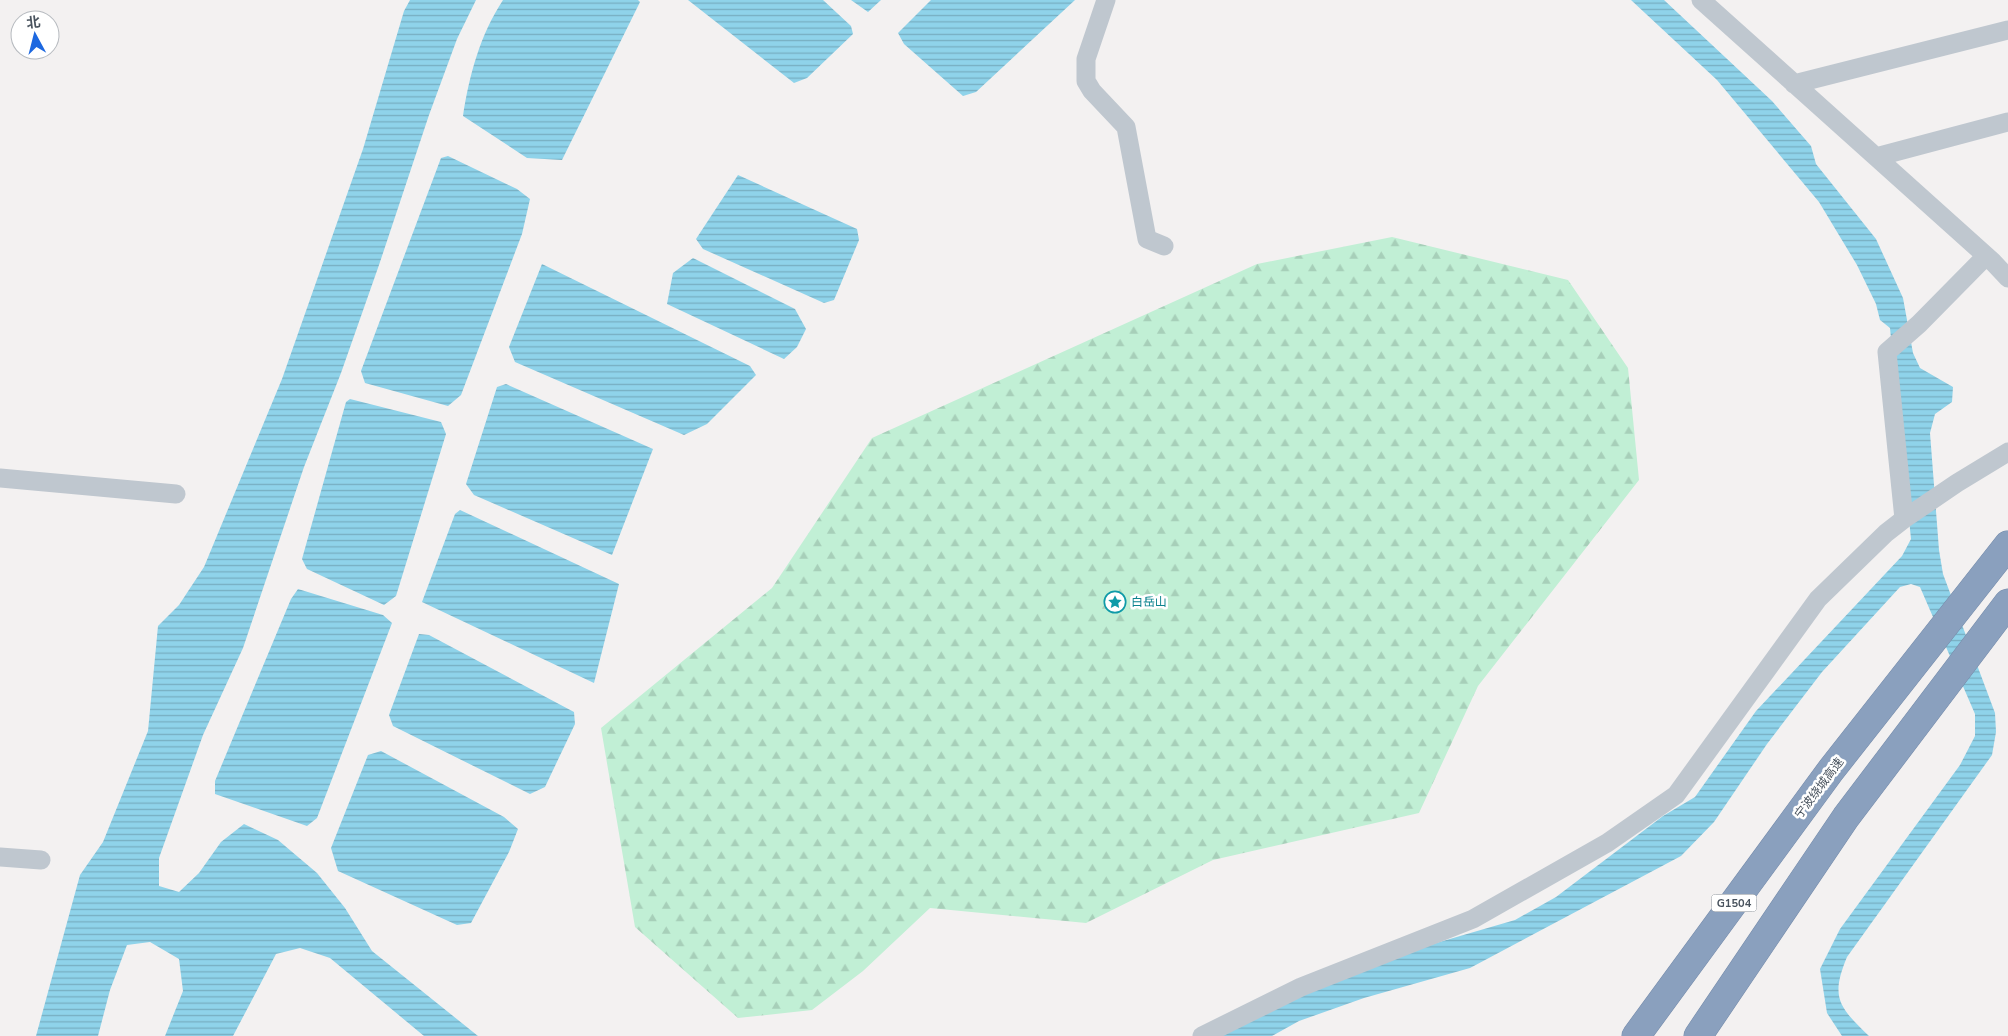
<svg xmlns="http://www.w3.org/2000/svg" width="2008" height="1036" font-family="'Nunito Sans','Noto Sans SC',sans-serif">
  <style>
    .forest { fill: url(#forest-firs) }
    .water { fill: url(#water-rules) }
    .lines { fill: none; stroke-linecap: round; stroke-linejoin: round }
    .highway-casing { stroke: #758baa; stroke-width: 29 }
    .street { stroke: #bfc7cf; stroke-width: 19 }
    .highway { stroke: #8aa0be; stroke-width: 28 }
    .labels { text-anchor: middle; stroke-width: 5; stroke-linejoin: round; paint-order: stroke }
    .shield { fill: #fff; stroke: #80878e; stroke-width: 1 }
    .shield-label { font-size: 11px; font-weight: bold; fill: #49535e }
    .culture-label { font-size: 12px; fill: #0d838f; stroke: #fff; text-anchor: start }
    .street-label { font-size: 12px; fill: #49535e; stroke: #fff }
  </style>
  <defs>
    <pattern id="forest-firs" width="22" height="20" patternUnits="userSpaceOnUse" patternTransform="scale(1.25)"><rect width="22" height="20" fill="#c1efd5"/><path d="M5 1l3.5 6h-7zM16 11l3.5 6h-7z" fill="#a7cfb9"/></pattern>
    <pattern id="water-rules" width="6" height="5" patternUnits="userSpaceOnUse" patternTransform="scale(1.25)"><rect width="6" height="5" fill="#8fd3ea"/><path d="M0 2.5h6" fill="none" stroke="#77aec1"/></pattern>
  </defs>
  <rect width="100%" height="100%" fill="#f3f1f1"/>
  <path class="forest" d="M1392,237L1568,280L1628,368L1639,480L1478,686L1419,813L1213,860L1086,923L930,908L863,971L812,1010L738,1018L635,927L601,728L772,588L872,438L1257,264Z"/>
  <path class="water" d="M410,0H476L457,39L429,115L379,265L341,373L304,467L243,648L203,735L159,858V886L179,892L199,873L221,842L244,824L278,840L317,873L345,908L372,951L478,1036H424L330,958L300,948L276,954L233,1036H165L183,991L179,959L150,942L127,945L110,990L98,1036H36L80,875L103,842L148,731L158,626L179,605L204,567L282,379L363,149L404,11Z
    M503,0H638L640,2L562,160L527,158L463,116C469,76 480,35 503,0Z
    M688,0H823L851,26L853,34L807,78L794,83Z
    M851,0H881L868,12Z
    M931,0H1075L976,92L963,96L904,44L898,33Z
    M1631,0H1664L1772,101L1811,146L1816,164L1876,239L1903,298L1913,353L1920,368L1953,387L1952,402L1935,414L1930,433L1939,550L1943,574L1995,713L1996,732L1992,755L1847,957C1830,998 1839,1007 1869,1036H1842L1827,1013L1820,969L1840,929L1960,765L1975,736V714L1920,587L1911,584L1900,587L1822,672L1767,744L1714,822L1681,856L1470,968L1364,998L1299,1021L1272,1036H1218L1298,995L1388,957L1515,920L1556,897L1663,816L1695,797L1756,711L1902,556L1911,539L1890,328L1880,320L1876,304L1857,265L1819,202L1717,80Z
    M448,156L517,189L530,199L522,234L461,395L448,406L365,383L361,371L441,158Z
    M738,175L857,229L859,240L834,300L824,303L703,249L696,239Z
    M693,258L795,309L806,329L797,347L784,359L667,304L673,273Z
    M542,264L750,366L756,375L707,424L684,435L515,362L509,347Z
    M506,384L653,449L612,555L474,495L466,484L497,387Z
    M350,399L441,422L446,434L396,596L384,605L307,569L302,559L346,402Z
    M460,510L619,584L594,683L422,602L455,514Z
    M298,589L383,615L392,623L317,818L307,826L215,794V781L291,599Z
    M419,634L429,635L574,712L575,724L545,787L530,794L393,726L389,715Z
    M381,751L504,817L518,829L509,852L471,923L457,925L338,871L331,848L368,755Z"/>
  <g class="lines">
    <g class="highway-casing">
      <path id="highway" d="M1636,1036L1831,770L2008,545
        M1698,1036L1846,817L2008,603"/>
    </g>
    <path class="street" d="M1106,0L1086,59V81L1092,91L1126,127L1147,239L1164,246
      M1701,0L1992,261L2008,278
      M1794,84L2008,30
      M1876,157L2008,122
      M0,478L176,494
      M1904,519L1887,352L1919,324L1986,256
      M0,857L41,860
      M1202,1036L1301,987L1473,919L1607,843L1676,795L1818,599L1886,533L1904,519L1957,483L2008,452"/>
    <use href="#highway" class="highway"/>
  </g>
  <defs>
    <g id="sight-ring" transform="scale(1.125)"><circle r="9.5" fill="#fff" stroke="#0f9aa8" stroke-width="1.5"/><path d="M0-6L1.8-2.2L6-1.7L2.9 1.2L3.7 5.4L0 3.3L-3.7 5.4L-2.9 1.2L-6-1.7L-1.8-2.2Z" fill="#0f9aa8"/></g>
  </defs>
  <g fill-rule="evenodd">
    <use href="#sight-ring" x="1115" y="602"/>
  </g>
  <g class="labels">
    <rect class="shield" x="1711.5" y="894.5" width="45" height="17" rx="4"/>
    <g class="shield-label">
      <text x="1734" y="907">G1504</text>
    </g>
    <g class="culture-label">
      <text x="1131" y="606">白岳山</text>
    </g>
    <g class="street-label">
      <text transform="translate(1819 788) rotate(-53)" y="4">宁波绕城高速</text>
    </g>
  </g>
  <g transform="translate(35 35) rotate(353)"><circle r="24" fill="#ffffff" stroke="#b6babf"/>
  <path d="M0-4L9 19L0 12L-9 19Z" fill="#1d68e0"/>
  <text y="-8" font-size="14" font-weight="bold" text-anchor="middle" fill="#49535e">北</text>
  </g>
</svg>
